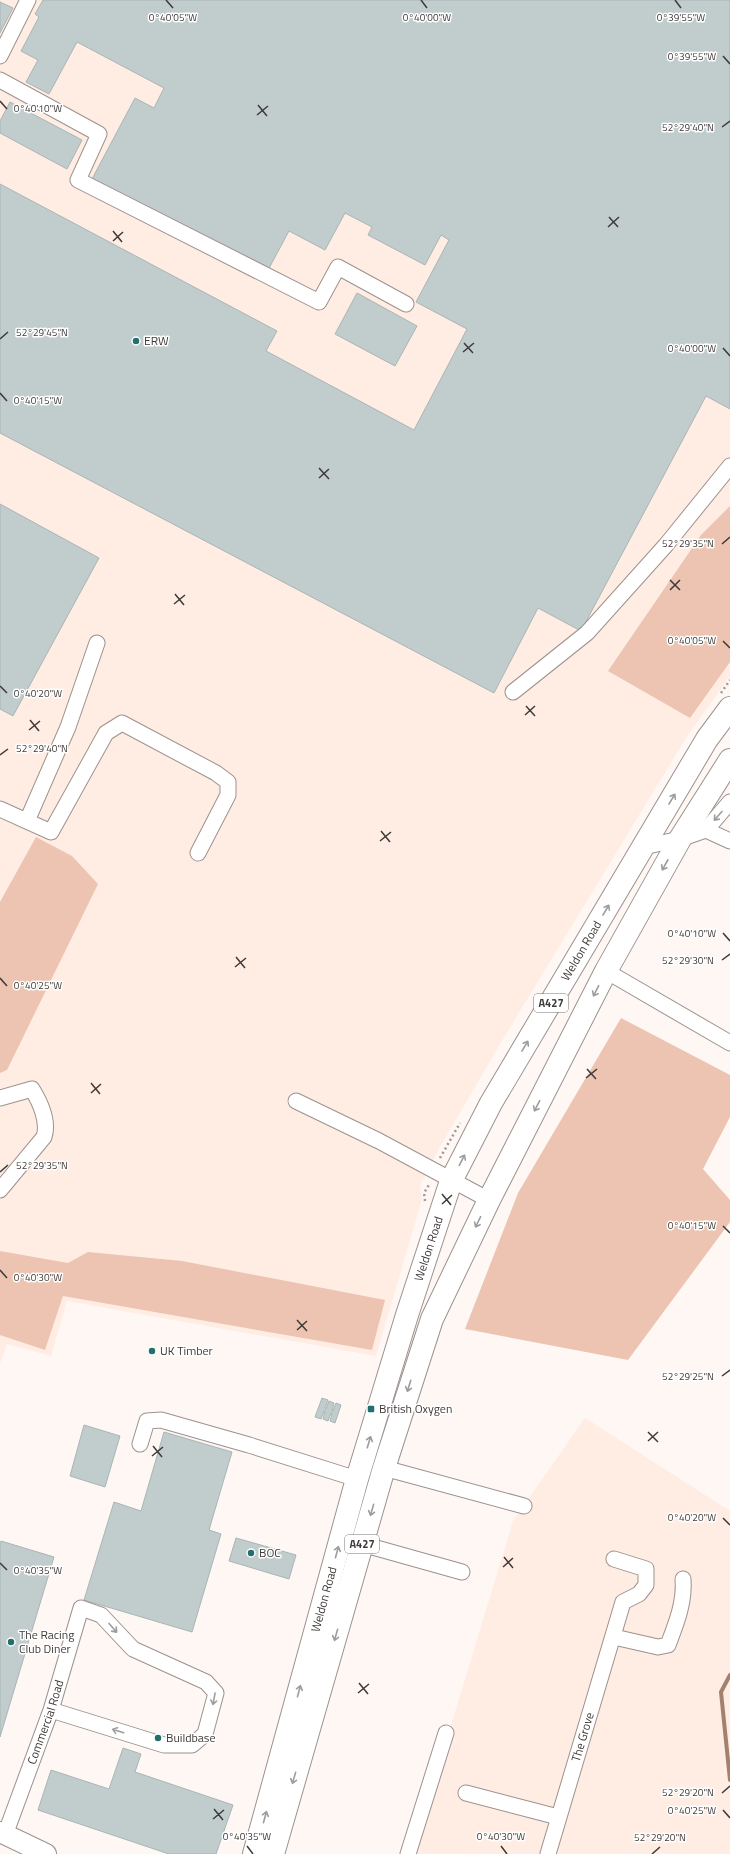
<svg xmlns="http://www.w3.org/2000/svg" width="730" height="1854" font-family="'Titillium Web',sans-serif">
  <style>
    .built { fill: #ffece3 }
    .green { fill: #ecc4b1 }
    .lines { fill: none; stroke-linecap: round; stroke-linejoin: round }
    .stream { stroke: #a4806f; stroke-width: 4 }
    .building { fill: #c1cdcd; stroke: #a9b5b5 }
    .minor-casing { stroke: #9c928e; stroke-width: 17 }
    .major-casing { stroke: #9c928e; stroke-width: 22 }
    .highway-casing { stroke: #9c928e; stroke-width: 24 }
    .path { stroke: #9e9996; stroke-width: 2.5; stroke-dasharray: 2 3; stroke-linecap: butt }
    .minor { stroke: #fff; stroke-width: 15 }
    .major { stroke: #fff; stroke-width: 20 }
    .highway { stroke: #fff; stroke-width: 22 }
    .oneway { stroke: #9e9c9c }
    .ticks { fill: none; stroke: #3e3a38; stroke-width: 1.5 }
    .poi-dot { fill: #236e6e; stroke: #fff; stroke-width: 1.5 }
    .labels { text-anchor: middle; stroke-width: 3; stroke-linejoin: round; paint-order: stroke }
    .shield { fill: #fff; stroke: #787574; stroke-width: 1 }
    .shield-label { font-size: 11px; font-weight: bold; fill: #3e3a38 }
    .poi-label { font-size: 12px; fill: #3e3a38; stroke: #fff; text-anchor: start }
    .street-label { font-size: 12px; fill: #3e3a38; stroke: #fff }
    .ticks-label { font-size: 10px; text-anchor: middle; fill: #3e3a38; stroke: #fff; stroke-width: 3; stroke-linejoin: round; paint-order: stroke }
  </style>
  <rect width="100%" height="100%" fill="#fef7f4"/>
  <path class="built" d="M0,0H730V676L686,738L506,1034L441,1145L420,1185L422,1199L376,1356L67,1301L51,1356L7,1344L0,1363Z
    M585,1418L730,1511V1854H412L513,1521Z"/>
  <path class="green" d="M730,506V662L690,718L608,671L701,535Z
    M36,837L72,856L98,884L7,1070L0,1073V902Z
    M621,1018L730,1075V1117L703,1169L730,1200V1222L628,1360L465,1329L518,1193Z
    M0,1251L68,1263L88,1252L182,1261L385,1300L372,1350L63,1296L45,1350L0,1335Z"/>
  <g class="lines">
    <path class="stream" d="M730,1675L721,1692L730,1780"/>
  </g>
  <path class="building" d="M43,0H730V409L706,396L581,631L538,608L494,693L0,433V184L277,331L266,351L414,430L467,329L416,302L449,240L441,235L425,265L368,235L372,227L345,213L325,250L289,231L267,272L92,179L135,98L154,108L164,88L77,42L49,94L26,82L38,60L21,51L39,17L35,14Z
    M0,2L13,8L0,33Z
    M10,102L82,140L67,169L0,133V121Z
    M357,293L417,326L395,366L335,334Z
    M0,504L99,558L13,716L0,709Z
    M322,1398L328,1400L325,1408L326,1409L329,1401L334,1403L332,1411H333L336,1403L341,1405L335,1423L330,1421L332,1414L331,1413L328,1421L323,1419L325,1411H324L321,1419L315,1417Z
    M84,1425L120,1436L105,1487L70,1476Z
    M164,1432L232,1452L209,1530L221,1534L192,1632L84,1600L114,1502L141,1511Z
    M236,1538L296,1555L289,1579L229,1561Z
    M1,1541L54,1557L0,1737V1543Z
    M123,1748L141,1754L135,1772L233,1805L216,1854H169L38,1810L51,1770L109,1789Z"/>
  <g class="lines">
    <g class="minor-casing">
      <g id="minor">
        <path d="M0,56L28,0"/>
        <path d="M0,80L99,134L78,180L319,302L338,267L406,304"/>
        <path d="M513,692L587,633L666,545L730,466"/>
        <path d="M0,809L51,832L106,733L122,723L216,773L228,782V795L198,853"/>
        <path d="M27,821L68,727L97,643"/>
        <path d="M706,830L730,841"/>
        <path d="M643,847L680,839L706,830L730,802"/>
        <path d="M606,971L730,1043"/>
        <path d="M0,1098L32,1089C40,1102 49,1122 44,1137L0,1190"/>
        <path d="M296,1101L379,1141L489,1200"/>
        <path d="M140,1444L147,1421L161,1420L249,1445L357,1479"/>
        <path d="M384,1468L524,1506"/>
        <path d="M362,1544L462,1572"/>
        <path d="M614,1637L658,1647L668,1645C676,1624 685,1602 683,1579"/>
        <path d="M466,1793L558,1817"/>
        <path id="s1" d="M5,1835L51,1710L81,1608L101,1615L133,1649L206,1682L216,1693L205,1734L192,1745H164L51,1710"/>
        <path d="M408,1854L446,1733"/>
        <path id="s2" d="M548,1854L623,1602L639,1594L646,1585V1569L614,1559"/>
      </g>
    </g>
    <g class="major-casing">
      <path id="major" d="M0,1832L46,1854"/>
    </g>
    <g class="highway-casing">
      <g id="highway">
        <path id="s3" d="M254,1854L357,1479L407,1315L451,1181L491,1103L707,739L730,708"/>
        <path d="M273,1854L384,1468L432,1319L489,1200L606,971L680,839L730,760"/>
      </g>
    </g>
    <path class="path" d="M721,693L730,680
      M440,1158L460,1123
      M425,1201L424,1193L430,1183"/>
    <use href="#minor" class="minor"/>
    <use href="#major" class="major"/>
    <use href="#highway" class="highway"/>
  </g>
  <defs><path id="oneway-shaft" d="M-6 0H5M1.5-3L5.5 0L1.5 3" fill="none" stroke-width="1.6" stroke-linecap="round" stroke-linejoin="round"/></defs>
  <g class="oneway">
    <use href="#oneway-shaft" transform="translate(672 799) rotate(-59)"/>
    <use href="#oneway-shaft" transform="translate(718 816) rotate(131)"/>
    <use href="#oneway-shaft" transform="translate(665 865) rotate(119)"/>
    <use href="#oneway-shaft" transform="translate(606 910) rotate(-59)"/>
    <use href="#oneway-shaft" transform="translate(596 991) rotate(117)"/>
    <use href="#oneway-shaft" transform="translate(525 1046) rotate(-59)"/>
    <use href="#oneway-shaft" transform="translate(537 1106) rotate(117)"/>
    <use href="#oneway-shaft" transform="translate(462 1160) rotate(-63)"/>
    <use href="#oneway-shaft" transform="translate(478 1222) rotate(116)"/>
    <use href="#oneway-shaft" transform="translate(409 1386) rotate(107)"/>
    <use href="#oneway-shaft" transform="translate(369 1442) rotate(-73)"/>
    <use href="#oneway-shaft" transform="translate(372 1510) rotate(106)"/>
    <use href="#oneway-shaft" transform="translate(337 1552) rotate(-75)"/>
    <use href="#oneway-shaft" transform="translate(113 1628) rotate(49)"/>
    <use href="#oneway-shaft" transform="translate(336 1635) rotate(106)"/>
    <use href="#oneway-shaft" transform="translate(299 1691) rotate(-75)"/>
    <use href="#oneway-shaft" transform="translate(214 1699) rotate(100)"/>
    <use href="#oneway-shaft" transform="translate(118 1731) rotate(-162)"/>
    <use href="#oneway-shaft" transform="translate(294 1778) rotate(106)"/>
    <use href="#oneway-shaft" transform="translate(265 1817) rotate(-75)"/>
  </g>
  <path class="ticks" d="M166,0L173,8M421,0L427,8M675,0L681,8M723,56L730,64M0,101L7,109M258,105L267,116M257,115L268,106M722,127L730,121M609,217L618,227M608,227L619,217M113,231L122,242M113,241L123,232M0,339L8,332M464,343L473,353M723,348L730,356M463,352L474,343M0,393L7,401M319,468L329,479M319,478L329,469M722,544L730,537M670,580L680,590M670,590L680,580M175,594L184,605M174,604L185,595M723,641L730,648M0,686L7,693M526,706L535,716M525,715L535,706M30,720L39,731M29,730L40,721M0,755L8,749M381,831L390,842M380,841L391,832M723,933L730,941M236,957L245,968M722,960L730,954M235,967L246,958M0,978L7,986M587,1069L596,1079M586,1078L597,1069M91,1083L100,1094M91,1093L101,1084M0,1172L8,1165M442,1194L451,1205M442,1204L452,1195M723,1226L730,1233M0,1270L7,1278M297,1320L307,1331M297,1330L307,1321M722,1376L730,1370M648,1432L658,1442M648,1441L658,1432M153,1446L162,1457M152,1456L163,1447M723,1518L730,1525M504,1557L513,1568M0,1563L7,1570M503,1567L513,1558M359,1683L368,1694M358,1693L369,1684M722,1793L730,1786M214,1809L223,1820M723,1810L730,1818M213,1819L224,1810M247,1846L253,1854M501,1846L507,1854M652,1854L660,1847"/>
  <g class="poi-dot">
    <circle cx="136" cy="341" r="4"/>
    <circle cx="152" cy="1351" r="4"/>
    <rect x="367" y="1405" width="8" height="8" rx="2"/>
    <circle cx="251" cy="1553" r="4"/>
    <circle cx="11" cy="1642" r="4"/>
    <circle cx="158" cy="1738" r="4"/>
  </g>
  <g class="labels">
    <g class="shield">
      <rect x="534" y="994" width="34" height="18" rx="3"/>
      <rect x="345" y="1535" width="34" height="18" rx="3"/>
    </g>
    <g class="shield-label">
      <text x="551" y="1007">A427</text>
      <text x="362" y="1548">A427</text>
    </g>
    <g class="poi-label">
      <text x="144" y="345">ERW</text>
      <text x="160" y="1355">UK Timber</text>
      <text x="379" y="1413">British Oxygen</text>
      <text x="259" y="1557">BOC</text>
      <text x="19" y="1639">The Racing<tspan x="19" dy="14">Club Diner</tspan></text>
      <text x="166" y="1742">Buildbase</text>
    </g>
    <g class="street-label">
      <text dy="4" stroke="none"><textPath href="#s3" startOffset="966">Weldon Road</textPath></text>
      <text dy="4" stroke="none"><textPath href="#s3" startOffset="630">Weldon Road</textPath></text>
      <text dy="4" stroke="none"><textPath href="#s3" startOffset="264">Weldon Road</textPath></text>
      <text dy="4" stroke="none"><textPath href="#s1" startOffset="120">Commercial Road</textPath></text>
      <text dy="4" stroke="none"><textPath href="#s2" startOffset="122">The Grove</textPath></text>
    </g>
  </g>
  <g class="ticks-label">
    <text x="173" y="21">0°40'05"W</text>
    <text x="427" y="21">0°40'00"W</text>
    <text x="681" y="21">0°39'55"W</text>
    <text x="692" y="60">0°39'55"W</text>
    <text x="38" y="112">0°40'10"W</text>
    <text x="688" y="131">52°29'40"N</text>
    <text x="42" y="336">52°29'45"N</text>
    <text x="692" y="352">0°40'00"W</text>
    <text x="38" y="404">0°40'15"W</text>
    <text x="688" y="547">52°29'35"N</text>
    <text x="692" y="644">0°40'05"W</text>
    <text x="38" y="697">0°40'20"W</text>
    <text x="42" y="752">52°29'40"N</text>
    <text x="692" y="937">0°40'10"W</text>
    <text x="688" y="964">52°29'30"N</text>
    <text x="38" y="989">0°40'25"W</text>
    <text x="42" y="1169">52°29'35"N</text>
    <text x="692" y="1229">0°40'15"W</text>
    <text x="38" y="1281">0°40'30"W</text>
    <text x="688" y="1380">52°29'25"N</text>
    <text x="692" y="1521">0°40'20"W</text>
    <text x="38" y="1574">0°40'35"W</text>
    <text x="688" y="1796">52°29'20"N</text>
    <text x="692" y="1814">0°40'25"W</text>
    <text x="247" y="1840">0°40'35"W</text>
    <text x="501" y="1840">0°40'30"W</text>
    <text x="660" y="1841">52°29'20"N</text>
  </g>
</svg>
